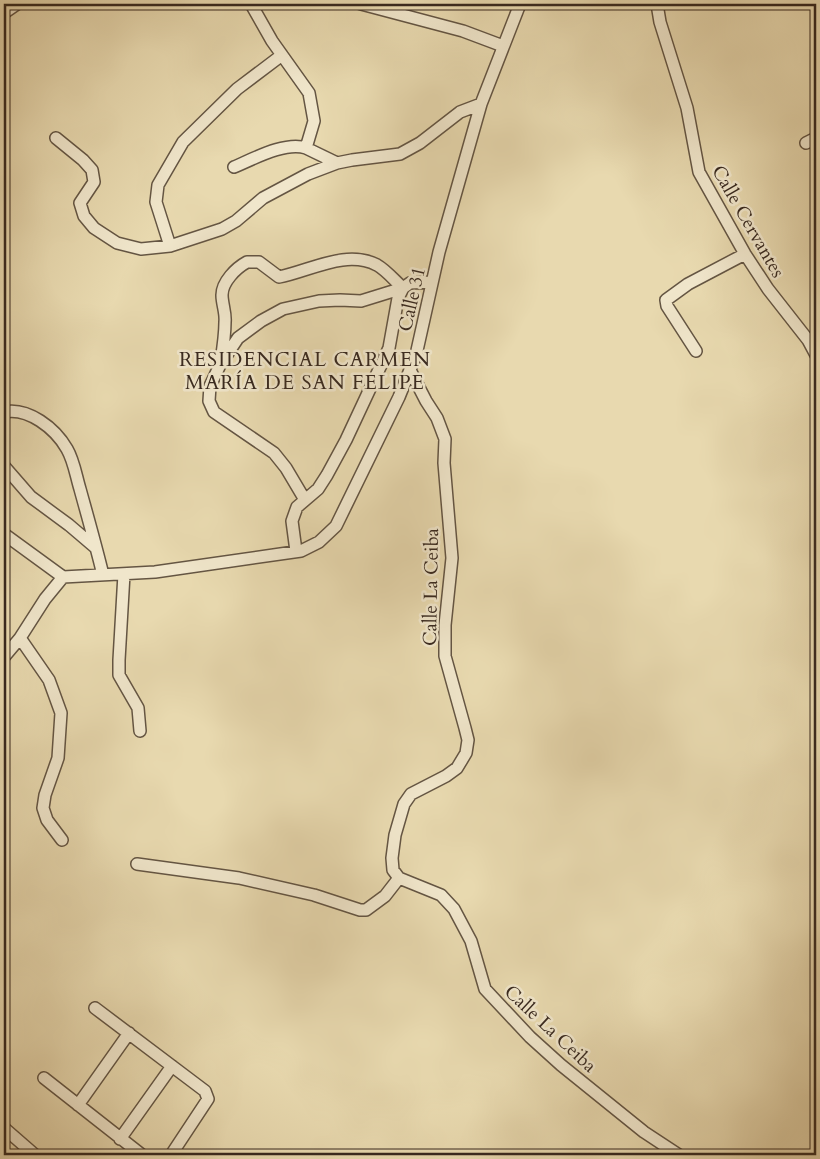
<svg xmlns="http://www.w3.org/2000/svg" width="820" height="1159" font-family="Cardo,serif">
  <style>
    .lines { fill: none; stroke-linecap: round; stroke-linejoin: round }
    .minor-casing { stroke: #645543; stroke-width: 14 }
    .minor { stroke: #f0e6cb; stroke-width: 11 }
    .labels { text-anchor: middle; stroke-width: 5; stroke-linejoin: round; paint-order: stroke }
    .street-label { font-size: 19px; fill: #38291f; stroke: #f0e6cb }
    .neighbourhood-label { font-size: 20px; letter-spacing: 1px; fill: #38291f; stroke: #f0e6cb }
  </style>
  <rect width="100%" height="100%" fill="#e8d9af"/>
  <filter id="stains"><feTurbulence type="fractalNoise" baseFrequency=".004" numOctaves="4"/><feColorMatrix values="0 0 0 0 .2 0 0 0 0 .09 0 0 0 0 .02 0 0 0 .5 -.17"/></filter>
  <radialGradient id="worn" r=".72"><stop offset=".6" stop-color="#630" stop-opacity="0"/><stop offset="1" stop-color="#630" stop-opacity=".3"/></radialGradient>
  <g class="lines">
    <g class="minor-casing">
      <path id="minor" d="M251,4L272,41L309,93L314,121L306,148L337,163
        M361,4L463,31L503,46
        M657,4L660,22L687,108L699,172L745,254L768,289L808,340L816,355
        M4,13L17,4
        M56,138L83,160L92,170L94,182L80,203L84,216L94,228L117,243L141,249L170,246L222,229L236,221L263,198L308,174L337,163L352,160L400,154L420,143L460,112L481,104
        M806,143L816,138
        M234,167C253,159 286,141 306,148
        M170,246L156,202L158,185L183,142L237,89L282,55
        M696,351L667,306L666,300L688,284L745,254
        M221,361C223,348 225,335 225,322C226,313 222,304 222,295C222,282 236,268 247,262H259L279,277C310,271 346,249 377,265C386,270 395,281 403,288
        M410,370L426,401L437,418L445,439L444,463L452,558L445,625V656L465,728L468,740L466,753L457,768L446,776L411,794L404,804L395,835L392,858L393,870L399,878L441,895L454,909L471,941L485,989L530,1037L561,1065L644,1132L679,1155
        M4,412C28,407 55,428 67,449C74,461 76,476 80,489C88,518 96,546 103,575
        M4,466L31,497L69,525L96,548
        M305,500L286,468L274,453L214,412L209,401L210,386L220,365L238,338L261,321L283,309L319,301L340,300L361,301L403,288
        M4,534L63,577
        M296,551L292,521L297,507L318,489L327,475L346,440L389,348L398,298L403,288L410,283L432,282
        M124,574L119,660V675L138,708L140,731
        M20,638L49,680L61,713L58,758L45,795L43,808L47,820L62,840
        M4,657L20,638L45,599L63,577L155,572L301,551L319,542L336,526L399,397L416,355L439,252L481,104L520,4
        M137,864L239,878L314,895L360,910H366L385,896L399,878
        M95,1008L205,1091L208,1099L171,1155
        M44,1078L142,1155
        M78,1105L129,1033
        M4,1128L35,1155
        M120,1139L172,1066"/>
    </g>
    <use href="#minor" class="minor"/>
  </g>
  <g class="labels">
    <g class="street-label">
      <text transform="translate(749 221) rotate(60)" y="7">Calle Cervantes</text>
      <text transform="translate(411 299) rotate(-77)" y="7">Calle 31</text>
      <text transform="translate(430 587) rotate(-89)" y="7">Calle La Ceiba</text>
      <text transform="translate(551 1028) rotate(43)" y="7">Calle La Ceiba</text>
    </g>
    <g class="neighbourhood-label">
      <text x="305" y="366">RESIDENCIAL CARMEN<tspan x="305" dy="23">MARÍA DE SAN FELIPE</tspan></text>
    </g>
  </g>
  <rect width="820" height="1159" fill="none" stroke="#e8d9af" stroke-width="20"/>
  <rect x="5" y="5" width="810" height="1149" fill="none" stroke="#38291f" stroke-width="2.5"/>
  <rect x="10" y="10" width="800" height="1139" fill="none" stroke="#38291f"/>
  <rect width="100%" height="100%" filter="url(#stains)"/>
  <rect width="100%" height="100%" fill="url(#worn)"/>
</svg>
